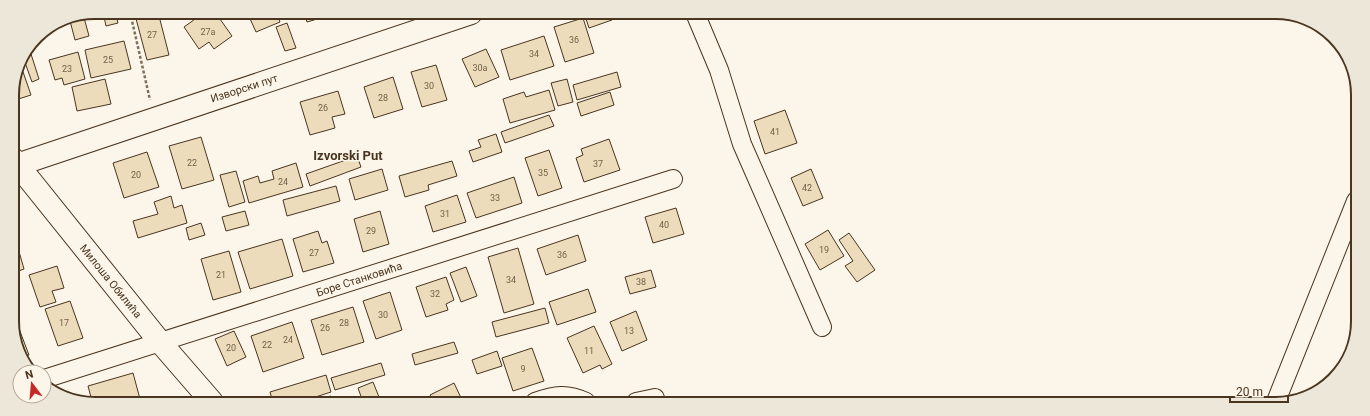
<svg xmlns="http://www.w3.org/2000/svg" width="1370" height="416" font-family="Roboto,sans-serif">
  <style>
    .building { fill: #ecdcbc; stroke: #4a3520 }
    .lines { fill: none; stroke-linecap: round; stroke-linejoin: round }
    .minor-casing { stroke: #4a3520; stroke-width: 20 }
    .secondary-casing { stroke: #4a3520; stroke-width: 24 }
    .primary-casing { stroke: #4a3520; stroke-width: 24 }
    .path { stroke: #7f6f5c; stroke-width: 2.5; stroke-dasharray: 3 2; stroke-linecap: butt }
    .minor { stroke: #fbf6e9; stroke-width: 18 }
    .secondary { stroke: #fbf6e9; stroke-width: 22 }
    .primary { stroke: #fbf6e9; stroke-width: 22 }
    .labels { text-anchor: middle; stroke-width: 3; stroke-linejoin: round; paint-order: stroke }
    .number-label { font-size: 9px; fill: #725f47 }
    .street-label { font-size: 11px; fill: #4a3520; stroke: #fbf6e9 }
    .quarter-label { font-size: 13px; font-weight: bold; fill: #4a3520; stroke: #fbf6e9 }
    .rim { fill: none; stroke: #4a3520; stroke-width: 2 }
  </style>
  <rect width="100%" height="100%" fill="#fbf6e9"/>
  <path class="building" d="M103,12H115L118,23L106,26Z
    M145,12H158L169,55L147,60L135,15Z
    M191,12H200L194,17Z
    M205,12H215L232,36L214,49L209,42L199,49L184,27Z
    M247,12H276L280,22L256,32Z
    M304,12L331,13V15L307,22Z
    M584,13H609L612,20L589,28Z
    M83,14L89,36L75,40L69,17Z
    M583,18L594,53L565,62L554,27Z
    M287,23L296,48L285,51L276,27Z
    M544,36L554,66L510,80L501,50Z
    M124,41L131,69L91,78L85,50Z
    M486,49L499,77L475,87L462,59Z
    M78,52L85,79L64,85L62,78L55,80L49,60Z
    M31,54L39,79L32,82L23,57Z
    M436,65L447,100L422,107L411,72Z
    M21,66L31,95L12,101V89L17,68Z
    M617,72L621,87L577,100L573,85Z
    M393,77L403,109L374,118L364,87Z
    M105,79L111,104L77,111L72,87Z
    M567,79L573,102L558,106L551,83Z
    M549,90L555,110L510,123L503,99L524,92L526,97Z
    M338,91L345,114L332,117L335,128L310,135L300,102Z
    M610,92L614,105L581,116L577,103Z
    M785,110L797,143L765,154L754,121Z
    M549,115L554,126L505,143L501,132Z
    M496,134L502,152L473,162L469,151L481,147L478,140Z
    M201,137L214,180L182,189L169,146Z
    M609,139L620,170L584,182L576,158L583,155L581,149Z
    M549,150L562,188L538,196L525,158Z
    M147,152L159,187L124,198L113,163Z
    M357,156L361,167L310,186L306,174Z
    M452,161L457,176L428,185L429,190L405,197L399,176Z
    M296,163L303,187L249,203L243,181L258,176L260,183L274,179L272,171Z
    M382,169L388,190L355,200L349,179Z
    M811,169L823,198L803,206L791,178Z
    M236,171L245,202L229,207L220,175Z
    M514,177L522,203L476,218L467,193Z
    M336,186L340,201L287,216L283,200Z
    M457,195L466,222L433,232L425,206Z
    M171,196L174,208L182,205L187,223L138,238L133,221L158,214L154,202Z
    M676,208L684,234L653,243L645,217Z
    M245,211L249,225L226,231L222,217Z
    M380,211L389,244L363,252L354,219Z
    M201,223L205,235L189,240L186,228Z
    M828,230L844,256L820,270L805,244Z
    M318,231L322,243L327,241L334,263L303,272L293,239Z
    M849,233L875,270L857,282L845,266L853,261L839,240Z
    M578,235L586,261L546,275L537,249Z
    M282,239L293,276L250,289L238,252Z
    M16,241L24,269L13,273V242Z
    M518,248L534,304L504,313L488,257Z
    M229,251L241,292L213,300L201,259Z
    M57,266L64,288L52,291L56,302L40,307L29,275Z
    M466,267L477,296L461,302L450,273Z
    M651,270L656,287L630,294L625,277Z
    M446,277L454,300L446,304L448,310L426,317L416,287Z
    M588,289L596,312L557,325L549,302Z
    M390,292L402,330L376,339L363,301Z
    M70,301L83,338L58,346L45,309Z
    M353,307L364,342L322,355L311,320Z
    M545,308L549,323L496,337L492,322Z
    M636,311L647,340L622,351L610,322Z
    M292,322L304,358L263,372L251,336Z
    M18,326L29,355L24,356L14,337L13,327Z
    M594,326L612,364L602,369L600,365L583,373L567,338Z
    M234,331L246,357L227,366L215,339Z
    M454,342L458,353L415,365L412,354Z
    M532,348L544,381L513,391L502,358Z
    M497,351L502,366L477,374L472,360Z
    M381,363L385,375L335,390L331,378Z
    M133,373L140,399L131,401H92L88,386Z
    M326,375L331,392L300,402H273L270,392Z
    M373,382L381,402H363L358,388Z
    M454,383L463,402H434L430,395Z
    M331,396L333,402H313V401Z
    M676,399L678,403H668Z
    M694,399L695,403H686Z"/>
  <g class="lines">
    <g class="minor-casing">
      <path id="minor" d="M695,13L719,70L742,144L822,327
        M44,379L673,179
        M535,402C555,395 567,393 586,402
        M636,402L655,398
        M1275,404L1356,201"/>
    </g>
    <g class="secondary-casing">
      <path id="secondary" d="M17,165L471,13"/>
    </g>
    <g class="primary-casing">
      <path id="primary" d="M13,159L160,342L212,402"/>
    </g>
    <path class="path" d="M130,12L150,100"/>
    <use href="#minor" class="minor"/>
    <use href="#secondary" class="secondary"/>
    <use href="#primary" class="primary"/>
  </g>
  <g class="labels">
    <g class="number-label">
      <text x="208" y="35">27a</text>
      <text x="152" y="38">27</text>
      <text x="574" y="43">36</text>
      <text x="534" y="57">34</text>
      <text x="108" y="63">25</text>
      <text x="480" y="71">30a</text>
      <text x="67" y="72">23</text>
      <text x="429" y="89">30</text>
      <text x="383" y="101">28</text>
      <text x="323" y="111">26</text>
      <text x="775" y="135">41</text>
      <text x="192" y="166">22</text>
      <text x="598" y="167">37</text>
      <text x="543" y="176">35</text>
      <text x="136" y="178">20</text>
      <text x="283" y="185">24</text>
      <text x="807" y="191">42</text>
      <text x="495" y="201">33</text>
      <text x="445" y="217">31</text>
      <text x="664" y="228">40</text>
      <text x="371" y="234">29</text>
      <text x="824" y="253">19</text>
      <text x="314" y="256">27</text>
      <text x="562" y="258">36</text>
      <text x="221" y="278">21</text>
      <text x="511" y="283">34</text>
      <text x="641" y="285">38</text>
      <text x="435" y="297">32</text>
      <text x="383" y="318">30</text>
      <text x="64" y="326">17</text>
      <text x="344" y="326">28</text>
      <text x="325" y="331">26</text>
      <text x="629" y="334">13</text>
      <text x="288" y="343">24</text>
      <text x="267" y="348">22</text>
      <text x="231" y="351">20</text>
      <text x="589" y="354">11</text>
      <text x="523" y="372">9</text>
    </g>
    <g class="street-label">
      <text transform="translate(244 88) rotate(-18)" y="4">Изворски пут</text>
      <text transform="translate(359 279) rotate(-18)" y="4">Боре Станковића</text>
      <text transform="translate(111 281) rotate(51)" y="4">Милоша Обилића</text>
    </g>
    <g class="quarter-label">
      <text x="348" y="160">Izvorski Put</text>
    </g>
  </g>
  <path d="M0 0H1370V416H0ZM95 19H1275A76 76 0 0 1 1351 95V321A76 76 0 0 1 1275 397H95A76 76 0 0 1 19 321V95A76 76 0 0 1 95 19Z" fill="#ede7d9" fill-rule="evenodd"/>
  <path class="rim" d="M95 19H1275A76 76 0 0 1 1351 95V321A76 76 0 0 1 1275 397H95A76 76 0 0 1 19 321V95A76 76 0 0 1 95 19Z"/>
  <g transform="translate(32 384) rotate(344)"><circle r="19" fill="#fbf6e9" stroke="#b4a999"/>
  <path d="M0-3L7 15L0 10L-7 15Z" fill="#c62828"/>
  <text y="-6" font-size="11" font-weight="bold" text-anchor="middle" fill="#4a3520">N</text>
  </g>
  <path d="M1230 396v6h58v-6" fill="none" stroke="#4a3520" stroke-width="2"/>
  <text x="1236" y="396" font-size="12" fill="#4a3520" stroke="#fbf6e9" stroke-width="3" paint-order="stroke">20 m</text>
</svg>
